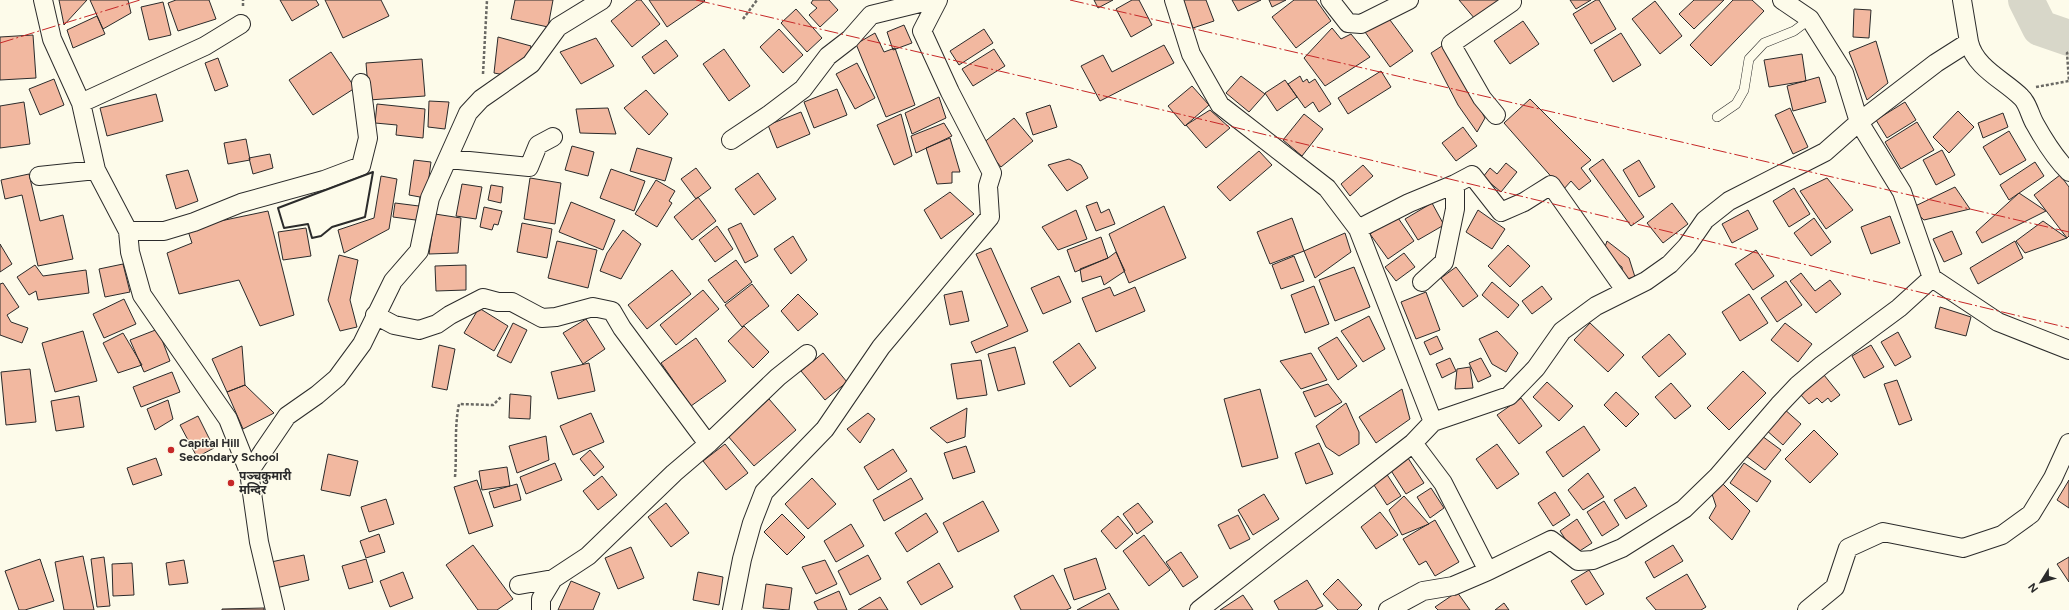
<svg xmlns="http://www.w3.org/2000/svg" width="2069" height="610" font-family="Figtree,'Noto Sans Devanagari',sans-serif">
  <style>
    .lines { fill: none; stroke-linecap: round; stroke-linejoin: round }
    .river { stroke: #d8d7c9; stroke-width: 36 }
    .building { fill: #f2b8a0; stroke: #2b2b2b }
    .service-casing { stroke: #2b2b2b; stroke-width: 10 }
    .minor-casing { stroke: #2b2b2b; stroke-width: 20 }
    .path { stroke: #6a6964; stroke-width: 2.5; stroke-dasharray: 3 2; stroke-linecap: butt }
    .service { stroke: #fdfbea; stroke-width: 9 }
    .minor { stroke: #fdfbea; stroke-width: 18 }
    .wall { stroke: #2b2b2b; stroke-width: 2 }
    .power { stroke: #c62828; stroke-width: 1; stroke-dasharray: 14 3 2 3; stroke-linecap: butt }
    .poi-dot { fill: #c62828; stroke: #fdfbea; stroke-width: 1.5 }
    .labels { text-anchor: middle; stroke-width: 3; stroke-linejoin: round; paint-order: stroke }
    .poi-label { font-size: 12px; font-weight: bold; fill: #2b2b2b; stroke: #fdfbea; text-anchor: start }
  </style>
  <rect width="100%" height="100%" fill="#fdfbea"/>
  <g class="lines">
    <path class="river" d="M2026,0L2040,28L2069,38"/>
  </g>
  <path class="building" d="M59,0H87L64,25Z
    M90,0H128L131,13L103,29Z
    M176,0H209L216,19L178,31L168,3Z
    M280,0H316L319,5L292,21Z
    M325,0H381L389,16L343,38Z
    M515,0H553L548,27L511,19Z
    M637,0H641L660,24L632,47L611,21Z
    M649,0H704L705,1L667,27Z
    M813,0H829L838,10L820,27L809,15L817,8L811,3Z
    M1094,0H1113L1098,8Z
    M1132,0H1139L1152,25L1131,37L1116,9Z
    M1183,0H1206L1214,21L1193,28Z
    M1232,0H1261L1238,11Z
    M1269,0H1286L1272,7Z
    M1294,0H1316L1331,21L1296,48L1272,17Z
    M1459,0H1498L1499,1L1475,19Z
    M1570,0H1591L1576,9Z
    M1596,0H1599L1616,29L1591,44L1573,14Z
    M1694,0H1724L1694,29L1679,14Z
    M1733,0H1752L1764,11L1711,66L1690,45Z
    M1655,1L1682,36L1660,54L1632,19Z
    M163,2L171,35L149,40L141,7Z
    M796,9L822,38L807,52L781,23Z
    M1854,9L1871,10L1869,38L1853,37Z
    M97,16L105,34L73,48L67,30Z
    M1387,16L1413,51L1390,67L1365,32Z
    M1523,21L1539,44L1510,64L1494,41Z
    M904,25L912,43L893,50L887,32Z
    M1332,28L1341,39L1351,34L1370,57L1325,86L1304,58Z
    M779,29L803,55L783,73L760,47Z
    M984,29L993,43L959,65L950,51Z
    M875,33L884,52L895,48L915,105L886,117L856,44Z
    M1621,33L1641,65L1613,82L1594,50Z
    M33,35L36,78L0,80V37Z
    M498,37L531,46L528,63L510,76L494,73Z
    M596,38L614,66L581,84L560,52Z
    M666,40L678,56L654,74L642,57Z
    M1876,41L1888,83L1867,100L1849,52Z
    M1445,44L1485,118L1477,132L1458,105L1431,53Z
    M1164,45L1174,63L1100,101L1081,66L1103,55L1112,72Z
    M724,49L750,86L729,101L703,64Z
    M994,49L1005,66L973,86L962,69Z
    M331,52L355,88L313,115L289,80Z
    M1802,54L1806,81L1769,87L1764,60Z
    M218,58L228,86L215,91L205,63Z
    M422,59L425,96L369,100L366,63Z
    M857,63L875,98L855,109L836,74Z
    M1381,71L1391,87L1348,114L1338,98Z
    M1241,76L1265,94L1249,112L1226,93Z
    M1300,76L1303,82L1307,79L1309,83L1315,79L1331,104L1319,112L1313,102L1305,108L1288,84Z
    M1819,77L1826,102L1793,111L1787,86Z
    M54,79L64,105L40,115L29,89Z
    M1285,80L1297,97L1277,111L1265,93Z
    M1192,86L1209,105L1185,126L1168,106Z
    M837,89L847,115L814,128L804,102Z
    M646,90L668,114L649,135L624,108Z
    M156,94L163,121L107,136L100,108Z
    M939,97L946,118L912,134L905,113Z
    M1530,99L1591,160L1581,168L1591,181L1579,190L1571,181L1563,190L1504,123Z
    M429,101L449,102L445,129L428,127Z
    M24,102L30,144L0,148V106Z
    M1905,102L1916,120L1887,138L1876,120Z
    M377,104L425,109L423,138L396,135L397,125L375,123Z
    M1050,105L1057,127L1033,135L1026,113Z
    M608,108L616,134L580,133L576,109Z
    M1790,108L1808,147L1793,154L1775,115Z
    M1210,110L1230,128L1206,148L1186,125Z
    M1958,111L1974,127L1949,153L1933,137Z
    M801,112L810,134L777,148L768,125Z
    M2003,113L2008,127L1983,138L1978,123Z
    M901,114L912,156L894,165L877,125Z
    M1304,114L1323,129L1302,156L1283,140Z
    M1014,118L1033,141L1001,167L982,144Z
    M1917,122L1934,150L1901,169L1885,142Z
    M944,123L952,136L916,153L911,136Z
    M1463,127L1477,146L1456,161L1442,143Z
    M2009,131L2026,160L2000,175L1983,147Z
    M950,138L960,172H952V183L937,184L926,148Z
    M246,139L250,160L228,164L224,143Z
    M572,146L594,152L588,176L565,170Z
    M637,148L672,158L665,181L630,171Z
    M1942,150L1955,175L1936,185L1923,160Z
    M1259,151L1272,165L1230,201L1217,187Z
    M270,154L273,168L253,174L249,158Z
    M1069,159L1081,165L1088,178L1067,191L1048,165Z
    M1603,159L1644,217L1631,226L1589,169Z
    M414,160L431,162L423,221L393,217L395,203L419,206L420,197L409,195Z
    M1639,160L1655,187L1639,197L1623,170Z
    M2035,162L2044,176L2009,200L2000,185Z
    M1506,163L1517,172L1501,192L1483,177L1490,168L1497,174Z
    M1363,165L1373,176L1350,196L1341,184Z
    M696,168L711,188L696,199L681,179Z
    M611,169L645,181L634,211L600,198Z
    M188,170L198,201L176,209L166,175Z
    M758,173L776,199L754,215L735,189Z
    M29,174L40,221L63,215L73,259L38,266L22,195L5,199L1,180Z
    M2060,175L2069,187V236L2067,238L2034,195Z
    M381,176L397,179L389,229L344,253L338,230L374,218Z
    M530,178L561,183L555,224L524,219Z
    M1827,178L1853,210L1826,229L1800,191Z
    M656,180L675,191L669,201L672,203L657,227L635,214Z
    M462,184L482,187L476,219L456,216Z
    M491,185L503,187L501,203L488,200Z
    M1955,187L1970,209L1924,220L1911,208Z
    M1794,188L1810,214L1789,227L1773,201Z
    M950,192L974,214L941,239L924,210Z
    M2019,193L2046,211L1982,243L1976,232Z
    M698,197L716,221L692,240L674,217Z
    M571,202L615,220L603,250L559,232Z
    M1097,202L1101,213L1109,209L1115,224L1096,231L1086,206Z
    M1432,203L1444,225L1418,240L1405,219Z
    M1672,203L1688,224L1663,243L1647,223Z
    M1164,206L1186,258L1129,283L1109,234Z
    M484,207L502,211L498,225L494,224L492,230L480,227Z
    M1076,210L1087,239L1058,250L1042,227Z
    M1478,210L1505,229L1492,249L1466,232Z
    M1748,210L1758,229L1732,243L1722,224Z
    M268,211L294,315L260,326L239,280L179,294L167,253L192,243L187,228Z
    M435,214L461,218L458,253L429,254Z
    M1396,215L1414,241L1388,259L1370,234Z
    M1890,216L1900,243L1871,254L1861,227Z
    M1292,218L1304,251L1270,264L1257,232Z
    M1814,218L1831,242L1811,256L1794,233Z
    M2043,221L2067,238L2025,253L2016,241Z
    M522,223L552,229L547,258L517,252Z
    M741,223L758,256L745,263L728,229Z
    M717,226L733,249L715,262L699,240Z
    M306,228L311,256L283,260L278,232Z
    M623,230L641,244L621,279L600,271L607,253Z
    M1952,231L1962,254L1944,262L1933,239Z
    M1345,233L1351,252L1315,278L1304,251Z
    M793,236L807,260L791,274L774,249Z
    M1101,237L1108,258L1075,272L1067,250Z
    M557,241L597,250L588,288L548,278Z
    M1607,241L1629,258L1635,277L1623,280L1622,267L1603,253Z
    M2015,241L2023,258L1978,284L1970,268Z
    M0,244L12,264L0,272Z
    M1508,245L1530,266L1510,287L1488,266Z
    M991,248L1028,331L976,353L971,342L1008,326L976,254Z
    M1756,250L1774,276L1753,290L1735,264Z
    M1116,252L1125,271L1104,285L1101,276L1082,282L1080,269L1108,258Z
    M1404,253L1415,267L1396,281L1385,267Z
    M339,255L358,260L350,300L357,327L340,331L328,300Z
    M1294,256L1304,281L1281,289L1272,265Z
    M736,260L752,282L725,303L708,280Z
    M123,264L130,292L105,297L99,269Z
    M35,265L43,276L86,270L89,293L38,300L36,291L29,295L17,277Z
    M466,265V290L436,291L435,266Z
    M1354,267L1370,307L1335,321L1319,280Z
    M1456,267L1478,296L1463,307L1441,278Z
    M672,270L691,294L647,329L628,305Z
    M1801,273L1815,291L1830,280L1841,294L1816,313L1790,281Z
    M1059,276L1071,302L1043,314L1031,288Z
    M1786,281L1802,305L1777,322L1761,298Z
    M1492,282L1519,305L1508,318L1482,295Z
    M3,283L19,307L7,315L11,322L28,328L22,343L0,335V284Z
    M752,284L769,306L742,327L725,305Z
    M1314,286L1329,324L1305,333L1291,295Z
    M1542,286L1552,299L1532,314L1522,301Z
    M1110,287L1114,296L1135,287L1145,311L1096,332L1082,298Z
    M703,290L719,309L676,345L660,325Z
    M962,291L969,321L950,325L944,295Z
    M1426,292L1440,330L1416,339L1401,302Z
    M798,294L818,314L798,331L781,311Z
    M1749,294L1768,323L1740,341L1722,312Z
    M124,299L136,324L104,338L93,314Z
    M1940,307L1971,317L1966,336L1935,328Z
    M479,308L508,326L494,351L464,333Z
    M1369,316L1385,349L1363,362L1341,331Z
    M586,319L605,349L583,364L563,333Z
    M513,323L527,330L511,363L497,356Z
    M1590,323L1624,355L1608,372L1574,340Z
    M1785,323L1812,344L1798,362L1771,340Z
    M744,326L769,352L753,368L728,341Z
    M158,329L170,361L144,372L130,340Z
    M83,331L97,381L55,392L42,343Z
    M1497,331L1518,353L1506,372L1492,364L1479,339Z
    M1898,332L1911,357L1895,366L1881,342Z
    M123,333L142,365L118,373L103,343Z
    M1669,334L1686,354L1659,377L1642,357Z
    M1437,336L1443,349L1430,355L1424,342Z
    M1337,337L1357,366L1338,380L1318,348Z
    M696,338L726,381L691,406L661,363Z
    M1079,343L1096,368L1070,387L1053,362Z
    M439,345L455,349L447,390L432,387Z
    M1871,345L1884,367L1864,378L1852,356Z
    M242,346L245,385L227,392L212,359Z
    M1015,347L1025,384L998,391L988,354Z
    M823,353L847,382L825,400L801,371Z
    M1311,353L1327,380L1301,389L1280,361Z
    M1450,358L1456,371L1442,378L1436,364Z
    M1481,358L1491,376L1478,382L1469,363Z
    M981,360L987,395L957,399L951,364Z
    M589,363L595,391L558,399L551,372Z
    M1470,367L1473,388L1455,389L1457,369Z
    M30,369L36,422L6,425L1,372Z
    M1743,371L1766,393L1729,430L1707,408Z
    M172,372L180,392L141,407L133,387Z
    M1824,375L1840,395L1831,402L1828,398L1822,403L1817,398L1809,404L1800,394Z
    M1897,380L1912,420L1899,425L1884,384Z
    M1547,382L1573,406L1559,421L1533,397Z
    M1671,383L1691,406L1675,419L1655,397Z
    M1328,384L1342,402L1315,417L1303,392Z
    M245,385L274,413L243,429L227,392Z
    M1260,389L1278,458L1242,467L1224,399Z
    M1402,389L1410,419L1376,443L1359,417Z
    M1616,392L1639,414L1626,427L1604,405Z
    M510,394L531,396L530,419L509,418Z
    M79,396L84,427L56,431L51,401Z
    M1521,398L1542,426L1519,444L1497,415Z
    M769,399L796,430L754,466L727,435Z
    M168,400L173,419L155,430L147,409Z
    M1346,403L1359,432V444L1339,456L1326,447L1316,426Z
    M967,408L965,437L947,443L930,428Z
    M1783,408L1801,424L1783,445L1765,429Z
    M591,413L604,442L573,455L560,426Z
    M868,413L875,419L860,443L847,429Z
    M198,416L214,448L197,457L180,425Z
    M1584,426L1600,450L1563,477L1546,452Z
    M1814,430L1838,454L1810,483L1785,459Z
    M546,436L549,460L517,473L509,446Z
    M1762,436L1781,450L1765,470L1746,456Z
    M1319,443L1333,474L1306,484L1295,453Z
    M725,444L748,473L726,490L703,461Z
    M1497,444L1519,474L1497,489L1476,459Z
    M966,446L975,472L953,479L944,453Z
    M893,449L907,471L878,490L864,467Z
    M590,450L604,467L594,476L580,459Z
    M328,454L358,461L350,496L321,490Z
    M156,458L162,475L133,485L127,468Z
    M1408,458L1424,483L1406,494L1390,469Z
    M555,463L562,480L526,494L520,477Z
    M1744,463L1771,481L1757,502L1730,483Z
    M507,467L510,486L482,490L479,471Z
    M1386,473L1401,496L1387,505L1372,482Z
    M1588,473L1604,497L1583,510L1568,490Z
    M602,476L617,495L598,510L583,491Z
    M812,478L836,504L808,529L785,504Z
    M911,478L923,499L884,521L873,500Z
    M477,480L493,526L469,534L454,487Z
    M2069,480V508L2057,500Z
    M517,484L521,500L494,508L489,492Z
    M1723,484L1750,511L1732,540L1709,518L1716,506L1712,494Z
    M1635,487L1647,506L1626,519L1614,500Z
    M1431,488L1444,508L1430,518L1417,497Z
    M1555,492L1570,515L1553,526L1538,503Z
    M1264,494L1279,519L1253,535L1238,510Z
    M1404,496L1429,524L1402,535L1389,510Z
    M386,499L394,524L369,532L361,507Z
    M983,501L999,531L958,552L943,523Z
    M1604,501L1619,525L1602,536L1587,512Z
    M666,503L689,533L671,547L648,517Z
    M1138,503L1153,522L1137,534L1123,514Z
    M1380,512L1398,535L1376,549L1361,527Z
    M926,513L938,532L907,552L895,533Z
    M782,514L805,537L787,555L764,532Z
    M1238,515L1250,539L1230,549L1218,525Z
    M1118,516L1133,534L1116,549L1101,531Z
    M1577,519L1592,543L1575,554L1560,531Z
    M1435,520L1459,562L1435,576L1426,561L1419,565L1403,539Z
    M851,524L864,546L836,562L824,541Z
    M379,534L385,552L366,558L360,541Z
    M1144,535L1170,570L1149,586L1123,551Z
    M473,545L513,599L497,610H478L446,565Z
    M1673,545L1683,561L1654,578L1645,562Z
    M631,547L644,578L618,589L605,558Z
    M1181,552L1198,577L1183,587L1166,562Z
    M304,555L309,580L276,588L271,562Z
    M868,555L881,579L850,595L838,571Z
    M83,556L94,610H64L55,562Z
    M104,557L110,606L97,607L91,559Z
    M2069,557V582L2057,564Z
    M1096,558L1106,589L1074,600L1064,569Z
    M40,559L54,601L25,610H19L5,571Z
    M366,559L373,582L349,589L342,566Z
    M184,560L188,583L169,585L166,563Z
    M825,560L837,584L816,594L802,567Z
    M132,563L134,595L113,596L112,564Z
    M939,563L953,587L921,605L907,582Z
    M1589,570L1604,594L1586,605L1571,581Z
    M403,572L413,598L390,607L380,581Z
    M698,572L723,577L719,605L693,600Z
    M1687,574L1706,607L1701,610H1656L1646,598Z
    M1053,575L1071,608L1066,610H1021L1014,596Z
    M1338,579L1362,605L1357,610H1338L1323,594Z
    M1307,580L1323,606L1315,610H1279L1274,601Z
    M571,581L600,593L593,610H558Z
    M766,584L792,588L789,610L763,608Z
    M839,591L847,610H818L814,602Z
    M1457,592L1470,610H1438L1435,607Z
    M1109,593L1119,610H1077Z
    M1243,595L1253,610H1220Z
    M880,597L888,610H858Z
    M1504,603L1509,610H1495Z
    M264,608V610H222V609Z"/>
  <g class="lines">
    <g class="service-casing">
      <path id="service" d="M1717,117L1736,104L1744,90L1749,59L1764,43L1794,31L1810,19"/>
    </g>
    <g class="minor-casing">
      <path id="minor" d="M43,0L52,39L81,103L96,170L128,231L130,252L142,295L228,419L249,472L259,542L275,610
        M1174,0L1191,54L1220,105L1327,188L1358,229L1433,422
        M1330,0L1348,23L1361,24L1409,0
        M1782,0L1810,19L1844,73L1859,122L1902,192L1932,278L1998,322L2069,350
        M1969,42C1975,68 2004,80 2021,97C2028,103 2030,116 2035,124C2045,142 2055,158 2069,172
        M81,103L205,46L241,24
        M1496,115L1482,98L1451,44L1512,2
        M731,140L770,114L803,89L828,56L850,39L871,15L932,0
        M449,159L529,167L538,145L553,137
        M39,176L96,170
        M1358,229L1409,203L1455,184
        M128,231H164L194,222L241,203L324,180L361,166L368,138L361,83
        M1422,282L1444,262L1455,209V184L1472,175L1501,212L1524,202L1551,185L1625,290
        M375,315L394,325L419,330L437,324L450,315L483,298L498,302H512L542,318L556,317L593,307L612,311L622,328L708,444
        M1413,443L1443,483L1488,571L1551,540L1578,561L1593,560L1622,548L1684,509L1717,477L1779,405L1798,385L1822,365L1899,308L1932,278
        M249,472L287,416L317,395L337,378L362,344L393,281L419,251L430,198L468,113L481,99L531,64L558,27L602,0
        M519,585L553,579L588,556L674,473L708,444L778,377L807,354
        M541,610V599L553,579
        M732,610L742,559L752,523L764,492L825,429L881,347L990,217L988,186L992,173L950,92L922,31L938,0
        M1199,610L1413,443L1433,422L1509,396L1536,368L1562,331L1596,306L1646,281L1670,264L1687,246L1705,220L1729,201L1825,152L1859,122L1936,63L1969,42L1962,0
        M1388,610L1423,591L1453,586L1488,571
        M1807,610L1835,587L1848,548L1883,532L1963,548L2002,535L2031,514L2053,478L2069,443"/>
    </g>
    <path class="path" d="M243,6V0
      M743,19L757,0
      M483,74L487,0
      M2036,87L2069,81L2067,53L2069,52
      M455,477C457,453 454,428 459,404L493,405L502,396"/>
    <use href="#service" class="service"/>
    <use href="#minor" class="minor"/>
    <path class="wall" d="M373,172L365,217L332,227L321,236L312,238L308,224L284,228L278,208Z"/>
    <path class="power" d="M696,0L1042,81L2069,328
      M1070,0L2069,232
      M0,43L140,0"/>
  </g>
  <g class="poi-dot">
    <circle cx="171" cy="450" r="4"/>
    <circle cx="231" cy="483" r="4"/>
  </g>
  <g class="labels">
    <g class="poi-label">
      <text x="179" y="447">Capital Hill<tspan x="179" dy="14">Secondary School</tspan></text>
      <text x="239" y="480">पञ्चकुमारी<tspan x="239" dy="14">मन्दिर</tspan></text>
    </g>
  </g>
  <g transform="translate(2041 582) rotate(233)" stroke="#fdfbea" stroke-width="3" paint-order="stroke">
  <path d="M0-3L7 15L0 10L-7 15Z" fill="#2b2b2b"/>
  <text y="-6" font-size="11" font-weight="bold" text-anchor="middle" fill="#2b2b2b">N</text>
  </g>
</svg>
